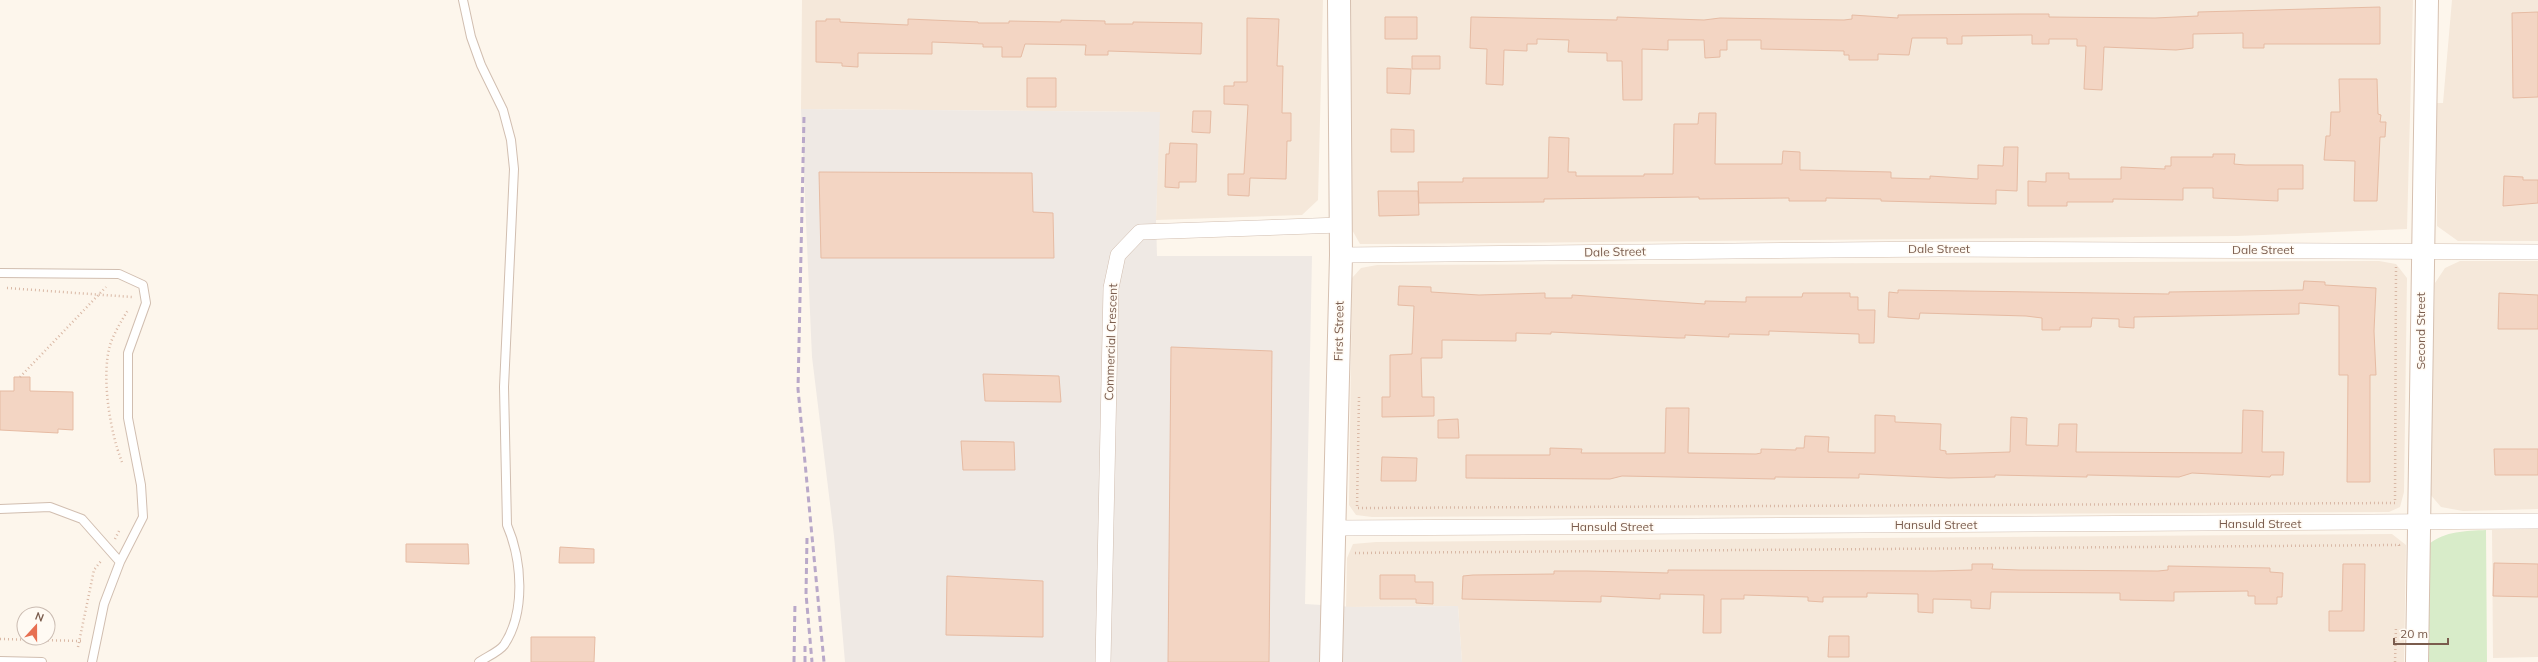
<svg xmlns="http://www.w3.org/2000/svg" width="2538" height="662" font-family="Mulish,sans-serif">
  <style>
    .residential { fill: #f5e8da }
    .industrial { fill: #efe9e4 }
    .green { fill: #d8ecc9 }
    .building { fill: #f3d5c3; stroke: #e6bba3 }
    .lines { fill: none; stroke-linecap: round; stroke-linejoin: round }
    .lane-casing { stroke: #d1beb0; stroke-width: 10 }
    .street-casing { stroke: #d1beb0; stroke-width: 16 }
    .secondary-casing { stroke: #d6c0b0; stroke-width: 24 }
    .path { stroke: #d9b8a5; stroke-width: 2.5; stroke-dasharray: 1 3; stroke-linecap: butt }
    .lane { stroke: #fff; stroke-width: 8 }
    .street { stroke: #fff; stroke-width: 15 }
    .secondary { stroke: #fff; stroke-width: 22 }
    .rail { stroke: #b9a8c9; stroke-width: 3; stroke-dasharray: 6 4; stroke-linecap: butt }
    .labels { text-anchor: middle; stroke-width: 3; stroke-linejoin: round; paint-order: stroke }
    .street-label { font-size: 12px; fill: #7a5c4d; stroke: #fffaf3 }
  </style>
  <rect width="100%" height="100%" fill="#fdf6ec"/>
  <path class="residential" d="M802,0H1323L1318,200L1302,215L1156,220L1159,112L801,109Z
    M2413,0L2407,229L2237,236L1383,244H1360L1351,228V0Z
    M2452,0H2538V241H2458L2437,226V103H2443Z
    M2379,261L2396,264L2407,278L2404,492L2400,507L2389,512L1372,517L1356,515L1349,505L1352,278L1361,268L1377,265Z
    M2460,261H2538V509L2463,511L2441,507L2429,493L2435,283L2445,268Z
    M2538,529V657L2493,658L2492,530Z
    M2392,534L2406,545L2404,662H1462L1458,606L1346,607L1347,558L1353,544L1376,542Z"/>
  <path class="industrial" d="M801,109L1160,112L1156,220L1157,256H1312L1305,604L1354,607L1458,606L1462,662H1560H845L834,536L812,357Z"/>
  <path class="green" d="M2486,530L2487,662H2428L2429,544C2445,531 2466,531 2486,530Z"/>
  <path class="building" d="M2380,7V44H2264V48H2243V33L2193,34V48L2176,50L2104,47L2102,90L2084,89L2086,46H2077V39H2049V44H2032V35L1962,36V44H1947V38H1912L1909,55L1878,54V60H1849V55H1844V51L1761,49V40H1727V50H1720V57L1705,58L1704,40H1668V50L1642,49V100H1623L1622,61H1607V53L1568,52L1569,40L1537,39V44H1527V51L1504,50L1503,85L1486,84L1487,49L1470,48L1471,17L1617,20V17L1704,20L1720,18L1844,20L1852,19V15L1898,18V15L2019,14H2049V17L2155,18L2198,16V12Z
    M2538,12V97L2513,98L2512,13Z
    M1385,17H1417V39H1385Z
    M1247,18L1279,19L1277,66H1283L1282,113H1291V141H1287L1286,179L1250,178L1249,196L1228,195V174H1244L1248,105L1224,104V86H1234V82H1247Z
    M826,19H840V22L908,25V19L978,22V23H1009V21L1061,22V20L1105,21V24H1133V22L1202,23L1201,54L1108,51V55H1085L1086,45L1025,44L1021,57H1002V47H983V44L932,42V54L858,53V67L842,66V63L816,62V21H826Z
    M1412,56H1440V69H1412Z
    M1387,68L1411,69L1410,94L1387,93Z
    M1027,78H1056V107H1027Z
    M2339,79H2377L2378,114L2381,115L2380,122H2386L2385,137H2380L2377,201H2354L2355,161L2324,160L2326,136H2330L2331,112H2340Z
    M1193,111H1211L1210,133L1192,132Z
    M1699,113H1716L1715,164H1782L1783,151L1800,152V170L1891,172V178L1930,179V176L1978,179V165L2003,166L2004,147H2018L2017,191L1996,190V204L1881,201V199L1826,198V201H1789V198L1699,199V197L1544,199V202L1419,203L1418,182H1463V178H1548L1549,137L1569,138L1568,172H1576V176H1644V174H1673L1674,124H1698Z
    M1391,129L1414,130V152H1391Z
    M1170,143L1197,144L1196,182H1179V188L1165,187L1166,154H1169Z
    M2213,154H2235L2234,164L2245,165H2303V189H2278V201L2213,198V188H2183V200L2113,199V202H2067V206H2028V181L2046,182V173H2069V179H2121V167L2165,169V166H2171V157H2213Z
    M819,172L1032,173L1033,212L1053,213L1054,258H821Z
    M2504,176L2523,177V180H2538V203L2503,206Z
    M1378,191H1418L1419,215L1379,216Z
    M2304,281L2325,282V285L2376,288L2374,331L2376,375H2370V482H2347L2348,375H2339V306L2299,303V314L2134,317V328L2119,327V319L2092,318L2091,327H2060V330H2042V318L2026,316L1920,313L1919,319L1888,317L1889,292L1898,293V290L2169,294V292L2303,290Z
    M1399,286L1431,287V292L1479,295L1545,293V298H1572V295L1705,304V301L1746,302V297H1802L1803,293H1850V297H1858V310H1875L1874,343H1859V334L1769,331V335L1729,334V337L1685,335V338H1678L1551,332V334L1516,333V341L1442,340V358H1421L1422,397H1434V416L1382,417V397H1390V355L1412,354L1414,306L1398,305Z
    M2499,293L2538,295V329H2498Z
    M1171,347L1272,351L1269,662H1168Z
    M983,374L1059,376L1061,402L985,401Z
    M14,377H30V391L73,392V430L58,429V433L0,430V391H14Z
    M1666,408H1689L1688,453L1756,454L1761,453V449L1796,450V448H1804L1805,436L1829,437L1828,452L1875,453V415L1895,416V422L1941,424L1940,450L1946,451V454L2010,452L2011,417L2027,418L2026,445L2058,446L2059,424H2077L2076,452L2242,453L2243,410L2263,411L2262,452H2284L2283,475H2271L2270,477L2192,473L2179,477L2087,475V477L1995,475V477L1949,478L1859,474V478L1775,477V479L1622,476L1610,479L1466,478V455H1550V448L1582,449L1581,453H1665Z
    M1458,419L1459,438H1438V420Z
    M961,441L1014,442L1015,470H963Z
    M2494,449H2538V475H2495Z
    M1382,457L1417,458L1416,481H1381Z
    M406,544H468L469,564L406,562Z
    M560,547L594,549V563H559Z
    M2494,563L2538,564V597L2493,596Z
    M1972,564H1993L1992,569L2019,570L2158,571L2168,570V566L2270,568V572L2283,573L2282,597H2277V604H2255V596H2248V591L2174,592V601L2120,600V593L1991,592L1990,609L1971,608V600L1933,599V613L1918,612V594L1867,593V597H1823V602L1808,601V597L1744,595V599H1721V633H1703L1704,595L1660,594V599L1601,596V602L1462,599L1463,576L1473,575L1554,574V571H1587L1668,573V570L1935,571L1972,570Z
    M2343,564H2365L2364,631H2329V611H2342Z
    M1380,575H1415V582H1433V604L1416,603V599H1380Z
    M947,576L1043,581V637L946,635Z
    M1829,636H1849V657H1828Z
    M531,637H595L594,662H531Z"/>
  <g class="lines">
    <g class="lane-casing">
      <path id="lane" d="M463,0L471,37L481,65L503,110L511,140L514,169L504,387L507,525C522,560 526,612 504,645C499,652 486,657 479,662
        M0,273L119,274L143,285L146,303L128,353V418L141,485L143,517L120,562L104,604L92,662
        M0,509L50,507L82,519L120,562
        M0,661L42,662"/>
    </g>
    <g class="street-casing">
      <path id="street" d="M1341,255L1940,249L2538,252
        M1333,528L2538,521
        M1103,662L1111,288L1118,255L1140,232L1340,225"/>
    </g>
    <g class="secondary-casing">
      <path id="secondary" d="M1331,662L1341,255L1339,0
        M2417,662L2427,0"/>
    </g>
    <path class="path" d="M7,288L132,297
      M20,377L106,287
      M1359,397L1357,508L2395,503L2396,266
      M122,462C110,432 101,377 110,345C114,333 122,320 128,310
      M115,539L120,529
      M1355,553L2399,545V547
      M0,639L81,641
      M78,647L94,570L101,561
      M2395,662L2396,626"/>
    <use href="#lane" class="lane"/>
    <use href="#street" class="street"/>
    <use href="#secondary" class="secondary"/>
    <path class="rail" d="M804,117L798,389L824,662
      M807,538L806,594L812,662
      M794,662L795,602
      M805,662V646"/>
  </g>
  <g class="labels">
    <g class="street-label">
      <text x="1939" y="253">Dale Street</text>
      <text x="2263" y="254">Dale Street</text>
      <text transform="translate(1615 252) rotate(-1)" y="4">Dale Street</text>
      <text transform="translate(1339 331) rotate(-89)" y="4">First Street</text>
      <text transform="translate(2421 331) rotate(-90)" y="4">Second Street</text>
      <text transform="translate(1111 342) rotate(-88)" y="4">Commercial Crescent</text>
      <text x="2260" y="528">Hansuld Street</text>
      <text x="1936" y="529">Hansuld Street</text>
      <text x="1612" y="531">Hansuld Street</text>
    </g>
  </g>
  <g transform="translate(36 626) rotate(21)"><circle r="19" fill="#fffaf3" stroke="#cabbb1"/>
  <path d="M0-3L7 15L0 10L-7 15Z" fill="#e76f51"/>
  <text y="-6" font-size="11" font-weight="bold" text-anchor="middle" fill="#7a5c4d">N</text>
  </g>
  <path d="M2394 638v6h54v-6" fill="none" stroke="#7a5c4d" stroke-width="2"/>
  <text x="2400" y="638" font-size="12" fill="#7a5c4d" stroke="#fffaf3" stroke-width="3" paint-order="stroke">20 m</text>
</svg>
